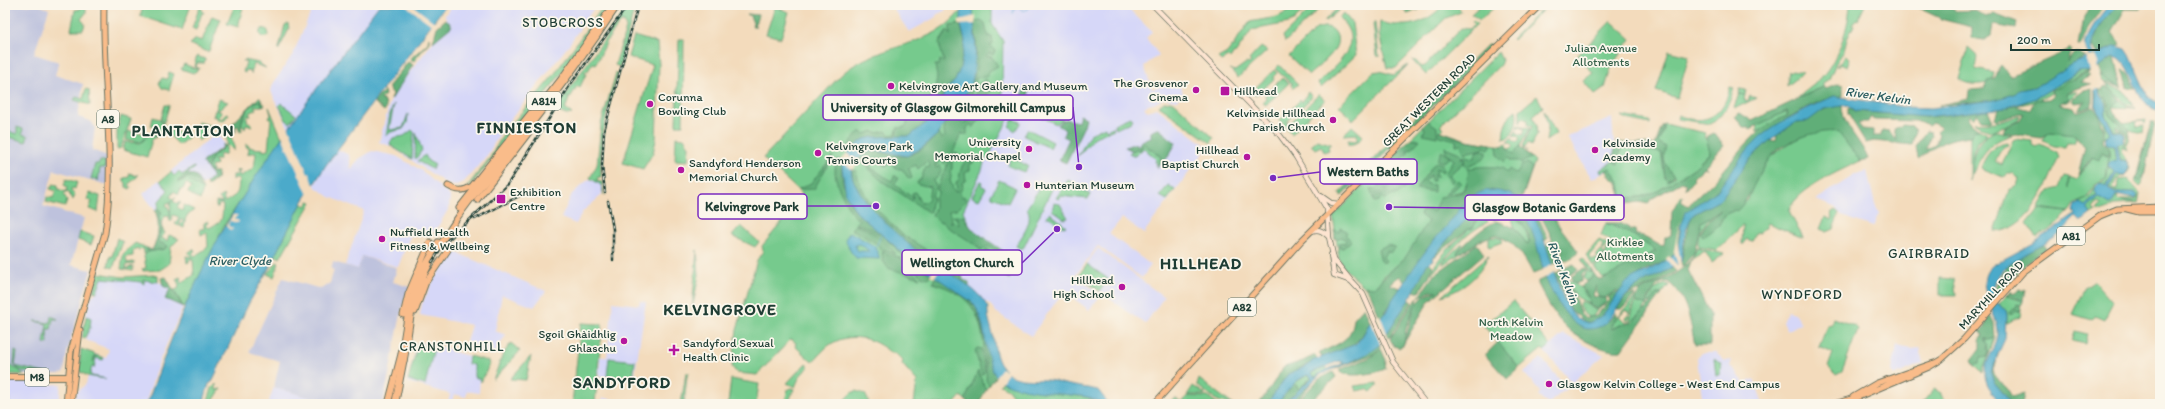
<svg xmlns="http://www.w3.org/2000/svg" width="2165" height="409" font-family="Itim,sans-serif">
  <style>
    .built { fill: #d6d7f8 }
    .industrial { fill: #bec2dd }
    .green { fill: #76ca8d; stroke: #4a8460 }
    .forest { fill: #60ae78; stroke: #407656 }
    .water { fill: #4baaca; stroke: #35747f; fill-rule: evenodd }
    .pier { fill: #f3dbbc }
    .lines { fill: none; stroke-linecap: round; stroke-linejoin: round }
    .stream { stroke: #4baaca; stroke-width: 1 }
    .secondary-casing { stroke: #697464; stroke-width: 6 }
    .primary-casing { stroke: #697464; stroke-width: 7 }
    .motorway-casing { stroke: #697464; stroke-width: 8 }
    .secondary { stroke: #fde4d0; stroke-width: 4.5 }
    .primary { stroke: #f9bc8a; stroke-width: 5 }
    .motorway { stroke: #f9bc8a; stroke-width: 6 }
    .rail-casing { stroke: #1f3d34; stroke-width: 2.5 }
    .rail { stroke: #fbf7ec; stroke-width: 1; stroke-dasharray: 3; stroke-linecap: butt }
    .poi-dot { fill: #b5179e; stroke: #fbf7ec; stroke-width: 1.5 }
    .labels { text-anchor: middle; stroke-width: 3.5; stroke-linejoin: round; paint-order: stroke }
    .shield { fill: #fbf7ec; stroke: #61756b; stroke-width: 1 }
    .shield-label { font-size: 11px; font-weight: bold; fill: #1f3d34 }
    .park-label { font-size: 12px; fill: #35604a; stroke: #fbf7ec }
    .poi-label { font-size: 12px; fill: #1f3d34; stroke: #fbf7ec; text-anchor: start }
    .street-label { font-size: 12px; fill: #1f3d34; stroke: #fbf7ec }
    .neighbourhood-label { font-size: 13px; letter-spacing: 1px; fill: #1f3d34; stroke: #fbf7ec }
    .water-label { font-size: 13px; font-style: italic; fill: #2c5e61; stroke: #fbf7ec }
    .quarter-label { font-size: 14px; letter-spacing: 1px; fill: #1f3d34; stroke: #fbf7ec }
    .district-label { font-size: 16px; font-weight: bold; letter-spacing: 1px; fill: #1f3d34; stroke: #fbf7ec }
    .leader { fill: none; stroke: #7b2cbf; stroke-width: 1.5 }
    .callout-dot { fill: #7b2cbf; stroke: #fbf7ec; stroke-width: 1.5 }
    .callout { fill: #fbf7ec; stroke: #7b2cbf; stroke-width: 1.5 }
    .callout-label { font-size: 13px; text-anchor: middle; font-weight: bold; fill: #1f3d34 }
  </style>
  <rect width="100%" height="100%" fill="#fbf7ec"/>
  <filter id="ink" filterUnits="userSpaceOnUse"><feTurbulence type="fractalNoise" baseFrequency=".025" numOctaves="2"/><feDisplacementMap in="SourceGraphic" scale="8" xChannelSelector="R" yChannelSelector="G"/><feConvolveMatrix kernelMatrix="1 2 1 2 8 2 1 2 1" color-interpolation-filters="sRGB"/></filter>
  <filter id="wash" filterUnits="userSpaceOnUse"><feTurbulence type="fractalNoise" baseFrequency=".012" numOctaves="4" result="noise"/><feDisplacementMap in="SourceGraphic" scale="16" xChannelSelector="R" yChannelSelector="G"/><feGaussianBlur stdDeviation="0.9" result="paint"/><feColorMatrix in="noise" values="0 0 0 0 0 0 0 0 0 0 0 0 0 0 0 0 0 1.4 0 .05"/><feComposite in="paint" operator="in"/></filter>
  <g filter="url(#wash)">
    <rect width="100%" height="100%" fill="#f3dbbc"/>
    <path class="built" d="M314,5H379L289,129L271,91L273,84L293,54Z
      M453,5H596L568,46L500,133L487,156L464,182L454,186L447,184L390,146L379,142L390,102L402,82L433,42L451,26L446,19L445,15Z
      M891,5H946L944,7L946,10L936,15V17L909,32Z
      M992,5H1120L1128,8L1152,32L1146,38L1159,55L1144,66L1152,89L1171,84L1177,85L1181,88L1183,93L1177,100L1165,98L1144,107L1147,111L1157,108L1208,147L1146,230L1145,234L1122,218L1109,234L1151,265L1142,278L1098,246L1075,276L1101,295L1089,310L1064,291L1031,336L996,312L989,303L984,302L943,268L951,257L959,255L984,269L1001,272L957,215L999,108L1002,95L1000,38L992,24Z
      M1612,118L1615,160L1613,168L1592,179L1567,137Z
      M216,133L224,143L223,146L202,162L213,177L202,185L195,175L187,174L178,181L171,171Z
      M337,149L349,155L351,169L359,159L372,151L396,156L421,170L450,196L449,208L437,228L432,233L425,235L410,236L398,267L362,256L358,269L345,265L364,211L330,197L314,186L326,165Z
      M1867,171L1875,205L1879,213L1873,227L1842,216L1837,208L1816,200L1856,174Z
      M589,179L601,184L602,195L583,211L576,224L561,218L572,194Z
      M159,180L168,190L159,201L158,208L155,210L143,194Z
      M1098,248L1164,297L1145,324L1078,276Z
      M455,252L546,291L534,307L502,295L495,331L506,335L493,355L464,349L471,325L420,315L422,304L434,279Z
      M102,278L142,282L144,284V280L158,282L171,287L172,302L183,307L161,357L145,404H74L76,393L86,384L95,354L106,358L109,349L86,340L89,317L86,316L90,301L92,296L97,292Z
      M640,301L646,302L634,380L599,376L600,357H607L613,302L639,305Z
      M1787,311L1794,313L1801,323L1787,331L1783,322Z
      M1563,334L1604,355L1572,383L1544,351Z
      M419,342L450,349V351L469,356L468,364L474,365L475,371L480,379L479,393L467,391L466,397L454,394L451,404H448L450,394L407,382L417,343Z
      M1897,346L1910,349L1921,348L1920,353L1923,363L1894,376L1892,370Z
      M1701,353H1716L1725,361L1732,360L1730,366L1745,383L1754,379L1763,404H1703L1697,358Z
      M1541,358L1567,388L1548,404L1538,395L1541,392L1524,373Z
      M9,380H45V385L61,384L59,404H9Z
      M274,387L315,399L313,404H268Z
      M603,398L631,402V404H602Z"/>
    <path class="industrial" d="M5,5H39L49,9L34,54L59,62L55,75L83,84L78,117L90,121L95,127L92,150L110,157L111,186L54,170L43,206L84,218L71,265L91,270L67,353L64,372L60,374L24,375L19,370L5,363Z
      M362,256L397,268L393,282L410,287L402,309L383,404H313L314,399L274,387L280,361L249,352L283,278L321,289L330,283L334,270L331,269L333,262L358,269Z"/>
    <path class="green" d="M83,5H86V13L81,19L85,24L83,30H71L75,10L80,9Z
      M144,5H188L190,8L182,30L140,16Z
      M235,5L243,7L238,27L227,24Z
      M604,5H609L563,72L470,186L466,188L490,158L504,133L553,76Z
      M629,5H635L620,67L615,65L626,28L624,22H621L608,39L596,64L593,63L587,72L584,71L586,74L580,87L577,86L570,98L567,97L569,99L565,109L572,114L566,115L556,111L571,86Z
      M966,5H992V24L1003,41L1002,95L1000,110H1004L1006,113L1008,108L1014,109L989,156L985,161H982L984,163L982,170L963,211L970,227L969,229L1015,263L1009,279L999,271L984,269L958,255L951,257L938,277L972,302L980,317L996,376L981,396L978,404H970L961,396L954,404H914L917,381L902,364L903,361L895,353H891C873,337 849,331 828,346C822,351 818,357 812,362L795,346L796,343L791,339L757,375L737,373L732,367L737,330L757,260L763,251L762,246L802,198V194L763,158L840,76C866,51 903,49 934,33C947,27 957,15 966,5Z
      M1301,5H1310L1301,14L1300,13L1295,20L1289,23L1252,30L1235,54L1234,53L1230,59L1228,57L1221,61L1218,58L1227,53L1232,46H1236L1234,44L1249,22L1277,17Z
      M1314,5L1320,8L1285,42L1283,36Z
      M1341,5H1345L1325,22V20Z
      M1410,5H1425L1417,11L1416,8L1413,12L1410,10L1411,13L1407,14V11H1404L1403,8Z
      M1443,5H1458L1461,12L1446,18L1396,68H1387L1379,34L1380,22C1404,29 1426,25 1443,5Z
      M1481,5H1497L1480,20L1471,14Z
      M1546,5H1548L1513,40L1512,39Z
      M1850,5H1865L1858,20L1856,19L1852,24L1854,25L1847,39L1844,51L1836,63L1829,79L1823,83V87L1798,98C1802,93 1812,87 1818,81C1837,62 1848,31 1850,5Z
      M200,6L204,13H202L196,30L192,28Z
      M775,7L789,12L781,38L766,34Z
      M1343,13L1352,23L1356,55L1321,88L1318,83C1338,63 1366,43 1339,18Z
      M212,16L221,19L209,51L207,52L190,44L196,39L202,41Z
      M1473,20L1477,24L1426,75L1412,60L1416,61L1421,67L1425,66L1461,28L1470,29L1474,24L1472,22Z
      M1611,21L1631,39L1612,65L1605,88L1595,95L1583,81L1593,73L1578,55Z
      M1374,22L1375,23L1379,57L1377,56L1373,24Z
      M288,23L289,29L278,51L285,25Z
      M1324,27C1329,27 1332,28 1335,32C1346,48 1319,65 1309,75L1289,56L1316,29Z
      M259.5 33a4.5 4.5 0 1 1 9 0a4.5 4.5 0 1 1-9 0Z
      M634,36L657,43L659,64L656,140L653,153L643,169L623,163L653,65L628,57Z
      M679,39H684L683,125H676L677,97H679V93L677,92Z
      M1261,47L1267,51L1238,78L1230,69L1235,71L1246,63L1248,64L1251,62L1249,60Z
      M1968,48L1977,56L1975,69L1994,73L1992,82C1978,85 1971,86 1959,79Z
      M1669,51L1689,56L1677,98L1656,91Z
      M1498,52L1502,60L1500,65L1440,126L1444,128L1441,131L1467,140L1502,146L1506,143V146L1510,149L1514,146L1510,142H1507L1512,137L1513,140L1517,142L1520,138L1515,135L1513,136L1517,130V133L1523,135L1525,128L1520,126L1517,128L1518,125L1530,128L1520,146L1535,161L1524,193L1467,183L1462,191L1450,194L1438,205L1432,213L1430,222L1405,258L1383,277L1371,293L1344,268L1339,259L1333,216Z
      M197,56L205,59L204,63H197L196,67L199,68V69L194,66Z
      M1845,56L1850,59L1847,67L1840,64L1839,66H1836L1842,62Z
      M245,60L259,63L266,68L254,64L251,74V71L246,70L245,73L243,72L246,62L243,61Z
      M184,64L198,70L193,73L181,69Z
      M1279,65L1298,84L1294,88L1291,85L1293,83H1291L1275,69Z
      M1408,65L1353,120L1339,106L1373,72L1379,71L1394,75Z
      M1274,70L1277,73L1273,77L1274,79L1260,92L1255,95L1251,92Z
      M1789,71L1790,73L1792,71L1804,73L1787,86Z
      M2081,71L2090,72C2075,75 2063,89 2050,90L2053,93L2033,102L2015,106L2036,98Z
      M169,72L174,74L169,90L162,88L159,83L162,78L167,79Z
      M616,73L618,74C607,108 599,141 601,177H598L597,181L602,182L604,195L601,185L590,178L597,165L601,124Z
      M2101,75L2123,88L2103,81Z
      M1282,78L1289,83L1266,105L1262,102L1266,98L1265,95Z
      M2105,83L2124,91L2133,105L2126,104Z
      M1730,87L1734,88C1730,103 1724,115 1711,124L1677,119L1678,115C1706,127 1724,115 1730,87Z
      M86,89L89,90L90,105L74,100L76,97L83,99Z
      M1740,89L1746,90L1744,100L1748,101L1750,96L1756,98L1736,108L1734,107L1739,94L1744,95L1739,93Z
      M2099,89C2109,93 2106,108 2111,116C2114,122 2120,124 2125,129C2127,131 2127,134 2130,137L2126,148L2128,150L2123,148L2127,139L2126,133L2116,126V129C2131,130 2123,143 2121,152C2131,168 2135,170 2116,180L2113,189L2118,190L2119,180L2127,179L2140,193L2138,204L2120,200H2136L2138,196L2136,193L2115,192L2109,188L2117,174L2124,176L2128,172L2130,167L2126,161L2119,159L2117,144L2124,141L2125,135L2121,131H2114L2106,115V104Z
      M2095,90V107L2104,119L2111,133L2105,138V129L2095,106Z
      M1308,92L1312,97L1287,122L1289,124L1319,94L1325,100L1292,134L1280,120L1300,100L1302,102Z
      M2067,92H2078L2067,101L2060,103L2069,98L2066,95Z
      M1537,96L1543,107L1533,116L1537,126L1536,132H1538L1532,145L1531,146L1529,143L1524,147L1527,151L1523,146L1533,124L1531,126L1528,125V120L1522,118L1520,122V110Z
      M219,99L228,102L219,110L216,109Z
      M1028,99L1040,104L1039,107L1063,120L1056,124L1026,109Z
      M2120,100L2127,106L2136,108L2113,107Z
      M261,101L262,106H254L256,109L249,113L251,116H247V121L252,124V126L246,124L245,129L241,124C246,113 248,103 261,101Z
      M1170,101L1175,103L1214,138L1211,143L1159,106L1164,102Z
      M281,103L296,115L290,123L286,120L279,105Z
      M394,104L389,130L403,128L408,114L407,123L403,129L391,132L386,136L390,114Z
      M165,105H169V106L164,123L161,119Z
      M269,107L282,138L225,224L184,308L174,290L178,289L179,285L176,279L180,277L181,279L179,280L181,283L194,275L193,259H189V262L187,263L186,256L193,257L188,253L193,249L195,251L192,253L195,256L208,247L207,232L201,235L200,229H204V223L208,221L209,223L206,225L209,228C223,220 222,222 223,205L219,204L218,207H216V202L223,203L219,198L224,195L225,197L223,198L225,202C239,193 238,195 239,178H235L233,180V175H238L236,171L239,169L241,171L238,172L240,176C255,168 254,170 256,153H251L249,155V152L248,155L249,148L246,147V144L252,148L263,149V151L268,150L271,118H269L271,115Z
      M215,110L222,112L219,118L222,119L226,113L229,114L223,121L218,120L216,116L213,117Z
      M1516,110C1519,119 1514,137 1504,139C1501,131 1509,114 1516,110Z
      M1544,110L1556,134L1546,141L1548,127Z
      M1787,111V116L1760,131L1756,130L1758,128L1757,125Z
      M2020,115L2018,120L1991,132L1974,123L1996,122Z
      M121,116L131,119L121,148L117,149V130Z
      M1622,116L1650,121V124L1625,119Z
      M153,117L160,119L164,126L162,132L158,135L153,134L154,132H158L159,129L156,128L158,124L151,126Z
      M1130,117L1133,119L1131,122L1116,129L1114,124Z
      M1013,119L1021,122L1015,131L1009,126Z
      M2146,120L2145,124L2143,121L2136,122L2137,127L2144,126L2143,133L2129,130L2123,123Z
      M198,122L212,126V130L198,141L195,135Z
      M2151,122L2137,179L2141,180L2144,177L2142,184L2140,186L2135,181Z
      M1664,124L1706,133L1704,137L1709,143L1711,151L1694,168L1658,191L1640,197L1621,198C1621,185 1618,179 1608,169L1601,173L1600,170L1613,161L1618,164L1621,146L1627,148L1661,152L1665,178L1667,180L1672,177L1666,182L1675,176C1663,170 1665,154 1658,142L1664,130Z
      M1352,126L1363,136L1357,143L1348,145V140L1357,141V134L1343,135Z
      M17,127L23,129L22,134L28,136L26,142L5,136V130L17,134Z
      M1105,127L1106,130L1113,127L1114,129L1095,137L1078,156L1090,134Z
      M166,129L189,135V137L179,145L165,131Z
      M1028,129L1053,142L1050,148L1024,136Z
      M1980,129L1987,133C1964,152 1977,160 1970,181V137L1973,131Z
      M412,130L414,132L412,159L391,146L390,143L393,138L404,136Z
      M1826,130L1840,132L1860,161C1840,171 1798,188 1789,210C1792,221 1800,228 1803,238L1768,223L1765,229L1759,233L1756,232L1752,241L1746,239L1744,244H1742L1743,225L1717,250L1699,247C1697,242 1698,237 1700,232V233L1719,225L1724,215L1733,211L1748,200L1753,186L1770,157L1790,143L1811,133Z
      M128,131L147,134V135L142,142L126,140Z
      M1996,131L2012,135C1989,141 1981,156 1972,175C1972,155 1975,139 1996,131Z
      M2051,132L2074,135L2076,138L2074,143H2067L2065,147L2054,146L2043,141L2046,135Z
      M416,133L422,150L416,159L415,158Z
      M149,134L157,136L152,140L147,157L123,150L125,142L141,143Z
      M227,136L231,137L234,144V151L227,144Z
      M676,137L684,138L689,146L688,161L675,160Z
      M2015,139L2032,141V145L2036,147L2040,144L2057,152L2059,157C2046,187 2032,229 1995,232L2009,190L2017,186L2019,179L2013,173H2008L2003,177L1981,168C1985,156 1994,143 2007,142L2008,145L2003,147L1995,160L1996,162L2002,165L2013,140Z
      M1317,140L1331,144L1328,146L1329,150L1324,152L1321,146L1315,149L1311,145Z
      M2105,142L2108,144H2113L2116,161L2108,165L2109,169L2114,172L2106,187L2099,184C2109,181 2107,176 2108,166C2109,154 2112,154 2105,142Z
      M1144,144L1161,157V160L1156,166L1157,163L1155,162L1156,159L1144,148L1135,156L1129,153L1136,148L1140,150Z
      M226,145L227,147L225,154L219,155L220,157L218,160H213L216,163L215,166H212L211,169L213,170L211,172L208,168L212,158Z
      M2101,153L2106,156L2109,155L2106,179L2095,185L2086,199L2074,204L2069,212L2039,208L2049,191L2059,188L2064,176L2069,177V188L2070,178L2076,179L2093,157Z
      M425,155L428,161L435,165L432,169L417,161Z
      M1011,157L1028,166L1024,172L1008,166Z
      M100,161H105V168H100L98,181V179H91L95,164H99Z
      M194,167L195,168L187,174L182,181L189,177L195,179L203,189L189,180L203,190L200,200L187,192L192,187L186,183L183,189H179L180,191L178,195L174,191L170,197L174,199L175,197V199L166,204L170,211V217L165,216L161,223L163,225L160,224L159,218L162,213L158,208L159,201L168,190L160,181L171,172L174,176L179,171L182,175Z
      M130,173L136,176L137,174L138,176L129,184L131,187L130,189L126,187V183L124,181V178L129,177Z
      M66,179L77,182L75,189L72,188L71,191L75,195L73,200L68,192L64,194L67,201L65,207L46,202L47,197L53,198L56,191L50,189L53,184L58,185V189L66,192L67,187L64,185Z
      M999,180L1014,187L1015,189L1008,203L992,197L991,195Z
      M1068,180L1090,194L1088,199L1060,196L1059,199L1056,198Z
      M980,181L982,182L981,185L986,188L979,200L972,197Z
      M1042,184L1052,189L1024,247L1021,249L1016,246C1023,234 1034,221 1027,208Z
      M1168,185L1175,190L1167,200L1160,196Z
      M2095,188L2097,195L2085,206L2078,203L2089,198Z
      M89,193L100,196L98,212L89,209L92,201L87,200Z
      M2116,196H2118L2117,200L2135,204L2114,205L2099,212L2098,209L2101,205L2098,203L2093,209L2096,212L2091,215L2087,209L2099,198L2109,204L2113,202Z
      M173,201L178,204L179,202L181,203L177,207L182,211L184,205L194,210L186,217L184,228L180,226L184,220H180L179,226L175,224L179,217L173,215L171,222L169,220C172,214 170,208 170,203Z
      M309,201L312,202L280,258L275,255L302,203L306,206Z
      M1054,203L1060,204L1068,218L1064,219L1052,210Z
      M1508,209L1494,220L1491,214L1485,216L1488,222C1464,233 1448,255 1432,274C1433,260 1457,241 1468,230C1473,228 1474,226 1477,221C1484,209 1496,209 1508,209Z
      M2039,209L2066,212L2068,213L2055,226L2037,238L2027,224Z
      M1721,210L1707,221L1697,235L1701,222Z
      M1835,210L1839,212L1834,229L1827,232L1820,229L1825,217L1832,220L1831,213Z
      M1511,212L1525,228L1529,243L1527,244L1514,227Z
      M1049,213H1050L1066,226L1063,227L1049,217H1046Z
      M1606,223L1633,235L1656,251L1608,277L1602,278L1594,267L1601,262L1611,241L1601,235Z
      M741,226L759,242L755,247L732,236Z
      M162,228L165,233L161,238L167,241L169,235L179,239L171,247L169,264L160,270L143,271L142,269L146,268L144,256L147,253L144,254V249L138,250V248L133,251V256L126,257L127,263L134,262V264L126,265V269L133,266V271L121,269L123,254L135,243L147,248L148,252L165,249L157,241Z
      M80,232L94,236L91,245L78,240Z
      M1496,237L1502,239V242L1489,247V238Z
      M117,238L123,242L113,268L108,266L110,256L112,257Z
      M1599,240L1608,244L1604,250L1602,249L1604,245L1600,243L1589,256L1592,260L1595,258L1598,260L1599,258L1596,256L1601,250L1604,253L1599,262L1593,266L1586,255Z
      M1461,244H1463L1457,252L1458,255L1443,265L1444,261Z
      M1697,248L1724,254L1712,263L1705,251L1692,259Z
      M697,250L699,275L693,305L695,307L692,310Z
      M1488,256C1480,276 1463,290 1442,296Z
      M1583,258L1591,269L1592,278L1586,281L1583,278L1587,271L1590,273L1581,259Z
      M277,262L279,263L274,277L267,274Z
      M1087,264L1108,279L1100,291L1078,276Z
      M98,273L123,277L154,275L158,276V282L144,280V284L141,282L102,278L97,292L93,291Z
      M1940,278L1954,279L1956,295H1940Z
      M1569,280L1582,289L1587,298L1584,291L1587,293L1590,305L1596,309L1605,304L1598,310L1587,304V302V303L1577,297L1566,284Z
      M2094,281L2113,303L2104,320L2095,316L2092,320L2072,314L2085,287Z
      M1665,284L1669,285L1662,294H1658L1646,306L1654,290Z
      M2008,294L2007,296L2023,301L2022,305L2018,304L2016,308L2012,309L2010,315L2017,310L2019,312L2021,309L2020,317L2006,323V312L1999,304Z
      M1636,296L1627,322L1625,318L1629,314L1627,310L1619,316L1626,323L1612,328L1611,326Z
      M1636,300L1646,304L1641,313L1629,323Z
      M1513,301L1550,346L1544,351L1542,349L1519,368L1484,326Z
      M1581,301L1597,311L1592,317L1586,316L1579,307Z
      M51,316L58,319H53L51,329H47L48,344L44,343L47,324L35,321L50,323Z
      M86,316L91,318L90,328L84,339L82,338Z
      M1833,318L1855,326L1858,329L1842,372L1836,375L1828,367L1833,353L1819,347L1828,324L1831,325Z
      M581,323L602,324L595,404H572Z
      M2075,331L2087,334L2085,344L2072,341Z
      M1985,338L1990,340L1995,338L1982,373L1974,365L1979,364L1981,358L1987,357L1988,346Z
      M511,343L520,351L493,380L503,354Z
      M418,344L434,348L425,385L408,380Z
      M81,349L95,354L93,362L96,355L104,358L103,360L96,358L95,365L93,366L95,368L92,367L90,374L92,376L106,379L87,376L79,371Z
      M15,351L17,352L15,366L44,373C32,373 20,374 14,364Z
      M469,356L488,361L490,363L481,382L480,379L474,377V365L468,364Z
      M531,356L526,380L510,379Z
      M609,358L635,361L633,379L607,376Z
      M1714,359L1721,364L1720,374L1716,376Z
      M5,363L19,370L24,375L5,374Z
      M806,363L808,367L800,376L795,387L787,383Z
      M1326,366V370L1315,377L1311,373Z
      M686,373H690L687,376L684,404H681Z
      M1308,375L1312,379L1307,381L1299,389L1294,383Z
      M731,379L759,384L756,404H728Z
      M1199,379L1232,404C1217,404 1208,394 1197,385Z
      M1002,382L1036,391L1087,397L1099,404H1019L1008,389L1000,385Z
      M8,383L9,404H5V384Z
      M1377,383V386L1371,392L1367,389L1356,391L1354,386Z
      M216,384V390L221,389L211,404H207L212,388Z
      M1193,386L1205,394V395H1187Z
      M791,388L794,389L788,404H784L788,389Z
      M1934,389L1941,393V395L1948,404H1921Z
      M856,391L865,394L868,400V404H840L851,393Z
      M1187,396L1208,397L1218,404H1173L1170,402L1175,398L1182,403Z"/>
    <path class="forest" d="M1912,5H1948L1956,11L1974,10L1986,17L1994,13L2017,22L2016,29L1993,25L1991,36L1984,40L1972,38V27L1944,20Z
      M2091,5H2104L2088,28L2081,45H2078L2082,23Z
      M2118,5H2143L2140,9H2125L2112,32L2121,45L2097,53L2093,46C2096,29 2106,17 2118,5Z
      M747,14L759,15L754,25L756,26H752L753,23L750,16Z
      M446,19L452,26L433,42L437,27Z
      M981,21L985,24L988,36L992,37L993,44L990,46L995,50L993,55L989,53L986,56L992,57L998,66L989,71L988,76L980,78L977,76L975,85L973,86L971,93L974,96L976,95V86L985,79L993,90L978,102V106L982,105L987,108L984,112H980L984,114L973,128L971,124L967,128V135H963V133L961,134L951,157L944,164L940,159L938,164H935L936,168L940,165L942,169L937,178L933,181L937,187L932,195L933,200L931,203L930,212H928L882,181L865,165L866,164L871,166L872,169C879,171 884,178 892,181L894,176H896L898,179L894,184L913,198L912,193L915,192L921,203L928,201L930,187L918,184L917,182L921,179L925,168L930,167L927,161L918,169L916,165L909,168L912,178L909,179L902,169H898L891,164L884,166L881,162H874V159L860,164L857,160C871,143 889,158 905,156C919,154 930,143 938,133L942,139L945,136C940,126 956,103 964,95L958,104H964V109L958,115L962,123L968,122L973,114L977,116L976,108L965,121L961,114L970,98L966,93C982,74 976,44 974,22Z
      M960,24L965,41L960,69L955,81L947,88L932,118L910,136L886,137L854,146L849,152L845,149L860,131L865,134L873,131L876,133L886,131L889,135L896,134L897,128L904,127L907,125V119L916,112L924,110L926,101L934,95L937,77L935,65H939L940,60L944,62L939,43L947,31L950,35V26Z
      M429,37V42L413,62L410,59L428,43Z
      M1488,44L1495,45L1342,196L1339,194L1340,192Z
      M2069,50H2071L2067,62L2074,53H2079L2085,57L2035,87L2019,90L2015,94L1994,100L1939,105L1968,99L1969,90L1984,89L1988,80L1995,78L2001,65L2010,76Z
      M2115,57L2122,87C2114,84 2099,76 2098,67L2105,61Z
      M408,62L413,65L391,100L393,93L389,90V86Z
      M2122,70L2127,72L2135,89L2128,88Z
      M2090,72L2088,74L2090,76L2081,82L2091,84L2067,92L2066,95L2069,98L2059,104L2074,107L2077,112L2093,107L2100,116V123L2104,129L2103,142L2109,150L2108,156L2101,153L2099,160L2092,157L2078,175L2085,147L2075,135L2051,132L2041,138L2003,132L2005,127L2020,120L2023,114L2020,113L1996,120L1995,118L1998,109L2015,106L2030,110L2035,100L2049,99L2054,95L2052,90L2060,87L2067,81L2075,79Z
      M1839,84L1843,85V96C1818,96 1765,130 1748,149C1737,162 1730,178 1717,190C1706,201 1692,210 1682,223C1676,231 1682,245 1676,252C1664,266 1654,264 1642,272C1634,278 1627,286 1620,293L1616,291L1604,298H1599L1596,291V285L1593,296L1605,298L1607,302L1596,309L1590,305L1587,293L1580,287L1592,278L1591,269L1597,278L1601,280L1656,251L1633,235L1606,223H1619L1630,228V230H1635L1636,235C1650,235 1653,245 1664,246L1665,238L1671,235L1672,211L1681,195L1683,196L1681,201L1688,206C1695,198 1703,192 1710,185C1735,161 1752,127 1787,116L1788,112L1787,111L1750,129L1749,127H1743L1735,116L1740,113L1752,121L1823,87L1826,89Z
      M2105,86L2112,90L2120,100L2113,107L2117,117L2129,129L2130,137L2110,115L2109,104L2102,89Z
      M1025,87C1033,94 1026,110 1021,117L1016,114V110Z
      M2092,89V106L2078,110L2085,102L2074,103L2072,99L2082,92Z
      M384,91L385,95L381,99L385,102L386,109L384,111L374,102Z
      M259,97L265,105L262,106L261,101C248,103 239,119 242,131L240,132L238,126L235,127L236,132L230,129L232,124Z
      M1832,106H1842C1842,126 1861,140 1868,159L1860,161L1838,132C1817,129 1782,141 1769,159C1756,176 1752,196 1737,211L1735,210L1724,215L1719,225L1703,237L1700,233L1707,223L1721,210L1701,222L1694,253L1682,267L1681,263L1690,220L1694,214L1720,200L1750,159L1770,140L1776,141L1777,135L1796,122L1808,121L1819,112Z
      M1848,107L1856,111L1928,117L1988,110L1992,119L1991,121L1981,120L1977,113L1973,119L1970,115L1968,117L1970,123L1979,130L1973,131L1971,136C1944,139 1939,144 1918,159L1916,146L1926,131L1931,132L1932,135L1925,150L1935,145L1939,134L1937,132L1941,127L1932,123L1928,126L1916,121L1874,120L1871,117L1869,122H1858L1862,129L1873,130V136H1881L1882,130L1889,131L1897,141L1894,129L1903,125L1912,126L1915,131L1912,145L1874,141L1866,143L1848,114Z
      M1080,115L1086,118L1084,126L1066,163L1059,160L1069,139L1063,136L1065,130L1058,125L1066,119L1078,122Z
      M1428,121L1437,127V137L1423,134L1425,129L1423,126Z
      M2151,122H2155L2144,177L2139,181L2137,179Z
      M1663,124L1664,129L1658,142L1666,147C1662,158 1665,168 1674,175L1667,180L1665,178L1662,153L1621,146L1618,164L1615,163L1613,159L1616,142L1655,145Z
      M1158,128L1176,143L1168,157L1157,169L1161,157L1144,144L1140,150L1136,149L1133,151L1125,147L1136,143L1138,146L1141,141L1151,138V132Z
      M1439,130C1459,140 1469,141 1491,144V146L1489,149L1484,147L1483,149L1464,153L1461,144L1456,145V140L1439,136Z
      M1714,133L1724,146L1705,166L1707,169L1704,168L1693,177L1694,179L1685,190L1686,184L1682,182L1651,199L1648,204L1639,202L1620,205L1623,198L1640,197L1658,191L1694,168L1710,153L1706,137Z
      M1411,138L1420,140L1410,150H1407L1408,153L1400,162L1389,161Z
      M223,144L225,146C217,152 211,157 208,168L211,172H218L217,179L208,186L206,183L213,177L202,162L223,147Z
      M1497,145L1504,146L1514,154L1520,146L1531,158L1521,163L1519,161H1511L1509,158L1505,162L1498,156Z
      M1445,147L1462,154L1461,159L1464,156V162L1449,175L1455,180L1452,183L1445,173L1454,160L1446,154Z
      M1481,150L1487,151C1485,163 1475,161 1467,167L1464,165L1465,156L1475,158L1476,152Z
      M1442,151L1450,158L1443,162L1437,160Z
      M955,153L958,154L952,160V169L950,171L951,177L950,181L955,192L957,191L956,182L958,181L962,166L967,159H970V162L973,157L974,159L973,163L970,164V170L965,173L966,180L962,183L963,186L960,192L961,198L964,196L966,201L958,209L949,211L952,219L950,223L954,221L959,225L957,219L953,216H963L972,229L1003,251V256L1007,254L1016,262L1012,272L1000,263V257L994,260L985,252L988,249L992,254L998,252L988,246L985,249L980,250L976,245L946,226L943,222H939L932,215L935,208V198L938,194C936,188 942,174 946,170L947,164Z
      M833,156L814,189L797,190L811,183Z
      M838,159L842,162C840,181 846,202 860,216L857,219C846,206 828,175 838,159Z
      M1437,162L1442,164L1443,172L1436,168L1437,177L1434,173V181H1431L1430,175L1425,181L1428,184L1434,185V192L1416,189L1434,164Z
      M1528,163L1532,168L1522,198L1521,196L1518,199L1507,193L1492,190L1447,226L1431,244L1405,283L1400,276L1390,283V285L1401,288C1394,298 1389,308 1380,318L1371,295L1365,286L1374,287L1381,282H1379L1405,258L1428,221L1420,215L1422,211L1430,210L1433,212L1440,197L1462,192L1466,186L1469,172L1467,169C1479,166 1491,166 1503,168L1507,173L1509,169L1517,174L1522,165Z
      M1397,164L1409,167L1405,169L1404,174L1406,176L1410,174V177L1405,182V188L1400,193L1384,199L1381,197L1379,201L1375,202L1373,197L1389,192L1388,190L1372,195L1370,189L1374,190L1378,187V179L1381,175L1391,188L1396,185L1397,181H1391V173H1387V171Z
      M1610,168L1620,183L1622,198L1617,182L1612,179L1606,170Z
      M852,169L856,171L860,184L871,205L869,206C860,196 851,182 852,169Z
      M187,174L195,175L202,185L190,177L179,182L178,181Z
      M1458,180L1461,182L1455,189L1445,194Z
      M1521,198L1527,204L1533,206L1548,238L1545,241L1532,212L1520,199Z
      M1495,199L1508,202L1513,205L1508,209H1498L1487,212L1477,220L1473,228L1467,230L1433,258L1457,228L1478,207Z
      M873,206L903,235L939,258L937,264L909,243L871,208Z
      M1514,206C1533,220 1539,248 1543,270L1533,274C1524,256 1515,241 1495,235L1483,239L1458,255L1457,252C1470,240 1480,228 1497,221L1515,228L1527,244L1529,243C1531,232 1518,220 1512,212Z
      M1536,206L1545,207L1578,251L1576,255L1567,261L1566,259L1557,264L1555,258L1562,253V248L1558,252L1555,251L1551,236Z
      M158,208L162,213L159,218L162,228L158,241L168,246L165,249L147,252V248L152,250C159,237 160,224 155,210Z
      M862,217L911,260L931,274L928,278L921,276C903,258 882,228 856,224Z
      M855,225C870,228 887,241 896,254L881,249L877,244L853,230L851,229Z
      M1340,228L1345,230L1347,233L1345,234L1351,241L1343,248H1339V244L1345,243L1346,240L1342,237L1335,239L1334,230L1339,232Z
      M1550,241L1554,248L1555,263L1552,266L1546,246Z
      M1477,244L1484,254L1429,301L1404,343L1415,305L1406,328L1404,344L1399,348L1394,346L1390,339L1413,303L1418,298L1416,304L1424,296L1437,291H1431L1420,297L1419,296L1434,275Z
      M1388,245L1395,247L1390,253L1387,251L1383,257L1386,261L1384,263L1381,261L1378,249Z
      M2044,245L2046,249L2025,264L1996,297C1992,272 2023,252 2044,245Z
      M882,252L899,257L920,278L888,268L883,261Z
      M953,255L955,272L962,274L963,280L969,282V287L982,299L941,267L947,262L948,256Z
      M1692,258L1688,270L1710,314V345H1695C1690,323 1688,297 1668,282C1656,281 1651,294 1646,304L1637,303L1636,300L1639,292C1657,282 1679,276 1692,258Z
      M1428,262L1433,266L1429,277L1419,292H1416L1413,290L1421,272Z
      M1573,264L1578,270L1566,277L1559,271Z
      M1584,268L1587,270L1582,275V281L1576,284L1572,281L1571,277Z
      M1673,268L1676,271C1667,277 1636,294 1628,294L1641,283Z
      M1558,272L1565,278C1566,290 1572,289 1575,298C1578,307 1578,313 1586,318L1596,316L1610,300L1608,297L1614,293H1619C1609,303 1602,325 1585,322L1570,309L1555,273Z
      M935,276L961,293L976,308L996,376L989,386L986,380C987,369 985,358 984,347C980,310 969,294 933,283Z
      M166,277L183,307L165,299L170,289L163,286L161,278Z
      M1546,278C1554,297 1568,324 1588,329L1610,320L1616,313L1618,316L1611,325L1612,329L1626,323H1631L1650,304L1656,294H1662L1621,351C1612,352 1605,349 1596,346C1563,332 1553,314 1538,284V281Z
      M2020,289L2023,291L2025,290L2023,301L2013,296H2008L2011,290L2013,293Z
      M1627,295H1635L1622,309H1617Z
      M1408,300L1412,302L1389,338L1387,334Z
      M2017,304L2022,305L2020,311L2017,310L2012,314H2008L2013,308H2016Z
      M1364,307L1370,322C1356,350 1350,344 1324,358L1319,353C1338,344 1352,341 1354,318Z
      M1990,315L1994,323L1995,338L1989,340L1985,338L1988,344L1987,349L1989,352L1987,357L1981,358L1980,364L1974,365L1971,360L1980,348V340L1983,335L1979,330L1981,331C1985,328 1986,320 1990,315Z
      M1498,342L1519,368L1507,379L1485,355Z
      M1380,344L1381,348L1372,355L1335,369L1363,356Z
      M977,348L982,349L985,371L982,375L975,351Z
      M1381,349L1386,360L1385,369C1375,374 1344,379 1339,370L1369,358Z
      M1999,352L1993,369L1995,377L2007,388L2012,397L2024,393L2022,404H2012C1995,380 1984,384 1999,352Z
      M1315,355L1318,360L1288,374L1267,404H1259L1284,367L1303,361Z
      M978,371L986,390L978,404H970L965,400Z
      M1333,372L1336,377L1308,404H1295L1319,379Z
      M1308,380L1310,381L1283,404H1277L1292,384L1294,383L1299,389Z
      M1314,380L1294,404H1291L1292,402L1289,400Z"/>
    <path class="water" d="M379,5H446L326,165L302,203L275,255V258H270L272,263L249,303L212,382L209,384L203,404H147C167,347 190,291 219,237C265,155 323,80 379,5Z
      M961,5H972L973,8L976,49L973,77L970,89L960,99L937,135L922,148L907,156L878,151L868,152L859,158L851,170C853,198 906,244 929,260C947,272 979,288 988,308C987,316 991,326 993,335C995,345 995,358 1002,367C1015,386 1039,376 1058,382C1069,386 1085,387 1098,390L1109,404C1098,404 1096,399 1087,397C1065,393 1006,393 995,375C982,353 989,323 972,302L911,260L857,213L846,195L842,168V162L851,149L864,139L873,137L910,136L932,118L947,88L955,81L960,69L965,41L961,25Z
      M2109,5H2118C2105,18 2089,36 2093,56L2116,46L2126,49L2130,55L2148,97L2160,104V112C2132,105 2133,56 2112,57L2095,70L2100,95L2105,102L2106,115L2114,132L2121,131L2125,135L2123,142L2116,144L2119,160L2126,161L2129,166L2126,174L2121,176L2116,174L2108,189L2115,193H2135L2137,196L2134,199L2116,195L2113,202L2109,204L2099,198L2087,208L2091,214L2081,222L2076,217C2067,225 2063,233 2053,239C2029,255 1992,263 1993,296L1995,300L2005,311L2006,315L2005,339L1993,365L1991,374L1994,382L2012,404H2002C1996,396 1986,387 1985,376C1983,359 2000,347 1998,330C1995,309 1972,281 1993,265L2032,244L2075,215L2073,211L2075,205L2080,203L2085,206L2097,196L2095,191L2096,186L2100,184L2106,187L2114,173L2108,166L2110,162L2116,161L2114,145L2107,144L2105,140L2106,137L2111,133L2095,106L2096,95L2091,71L2078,72L2036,98L2005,108L1925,117L1856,111L1848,105L1824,109L1808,121L1796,122L1770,140L1750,159L1720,200L1694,214L1690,220L1686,230L1681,262C1664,275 1642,279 1627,295C1615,307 1610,329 1589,329C1570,330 1548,288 1544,272C1538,252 1535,231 1522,213C1513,200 1495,197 1482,204C1477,206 1475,211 1471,215C1458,228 1444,242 1433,258L1434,260L1427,264L1412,295L1378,347L1363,356L1320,375L1287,404H1283L1312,378L1308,375C1293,380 1287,393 1277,404H1267L1288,374L1309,365L1312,361L1356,344L1363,335L1370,322C1381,318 1389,312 1392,300C1405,282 1416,263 1430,245C1436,237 1444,230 1450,222C1457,213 1466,199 1477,194C1485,189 1495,190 1503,192C1557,202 1546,316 1589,323L1602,316L1626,283L1632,278L1659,265L1673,256L1678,250L1681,225L1685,212L1717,191L1748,149L1761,136L1778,124L1808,108L1834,96L1905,107L1931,108L1994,100L2015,94L2019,90L2035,87L2073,64L2089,57C2088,53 2086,50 2086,48C2083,36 2102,13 2109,5ZM1339,361L1344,363L1323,371L1315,377L1311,373Z
      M850,232L876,247L880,259L856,258L851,252L845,239ZM860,244L869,251H858L855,245Z"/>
    <path class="pier" d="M405,5H412L434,22L432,25Z
      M976,16L975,24L959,25V20Z
      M2095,56L2098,63L2096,66L2100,89L2093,90L2089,67L2087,65V57Z
      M288,126L308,174L310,173L311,180L316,187L309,197L287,148H285L286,146L282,135Z
      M847,153L859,161L853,170L841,161Z
      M1686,208L1680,222L1677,241L1681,265L1675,270L1666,259L1669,256L1678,266L1674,251L1679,224Z
      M233,215H238L234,219L239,221L238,223L230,221L228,225L233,229L231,231L226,226Z
      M938,263L942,265L934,278L930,275Z
      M1554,264L1556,271L1544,278L1542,270Z
      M1380,315L1388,336L1381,346L1370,319Z
      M1002,368L1008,373L1001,383L995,377Z"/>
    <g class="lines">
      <path class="stream" d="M1018,6L1023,11L1025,10
        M1027,10L1029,6H1035
        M1013,13L1016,6
        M876,247L881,235"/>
    </g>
  </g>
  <g filter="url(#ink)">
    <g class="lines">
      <g class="secondary-casing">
        <path id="secondary" d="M1153,5L1279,134L1296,157L1327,209L1329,237L1334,260L1351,281
          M1321,196L1331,203L1339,204
          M1312,231C1319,228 1324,232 1329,237
          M1331,255L1334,275L1351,281L1363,294L1393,362L1426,404"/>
      </g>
      <g class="primary-casing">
        <path id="primary" d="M448,186C457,191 463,192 472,186L540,101
          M477,200L534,126
          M459,208L561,79L613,5
          M2127,209L2139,212H2160
          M415,312L426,282L448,250
          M403,315L408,294L430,242
          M404,361C409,339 409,316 416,295C439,232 485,181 527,130C559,90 590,48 618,5
          M1853,397L1877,383L1934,363
          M66,404L71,351L105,233C116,158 102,81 104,5
          M71,404L80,330
          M388,404L401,354L409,305L424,268L438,242
          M1154,404L1301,241L1540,5
          M1834,404L1858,397L1929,367L1942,359L1964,339L2023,272L2100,216L2117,209L2160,207"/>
      </g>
      <g class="motorway-casing">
        <path id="motorway" d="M5,377H68
          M395,404L404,358"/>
      </g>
      <use href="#secondary" class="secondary"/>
      <use href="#primary" class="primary"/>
      <use href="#motorway" class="motorway"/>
      <g class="rail-casing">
        <path id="rail" d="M605,193L602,166L604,131L638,5
          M608,201L613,229V260
          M475,219L525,193
          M447,241L508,184L570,85L628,5
          M432,262L439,251"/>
      </g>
      <use href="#rail" class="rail"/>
    </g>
  </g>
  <g class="poi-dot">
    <circle cx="891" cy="86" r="4"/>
    <circle cx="1196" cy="90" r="4"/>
    <rect x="1220" y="86" width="10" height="10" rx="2"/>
    <circle cx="650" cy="104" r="4"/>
    <circle cx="1333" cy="120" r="4"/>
    <circle cx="1029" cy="149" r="4"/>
    <circle cx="1595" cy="150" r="4"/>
    <circle cx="818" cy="153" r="4"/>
    <circle cx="1247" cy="157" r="4"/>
    <circle cx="681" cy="170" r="4"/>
    <circle cx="1027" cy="185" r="4"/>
    <rect x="496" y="194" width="10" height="10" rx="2"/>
    <circle cx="382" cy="239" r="4"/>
    <circle cx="1122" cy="287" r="4"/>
    <circle cx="624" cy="341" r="4"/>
    <path d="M672 344h4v4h4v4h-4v4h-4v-4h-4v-4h4z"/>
    <circle cx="1549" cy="384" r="4"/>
  </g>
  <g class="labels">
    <g class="shield">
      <rect x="527" y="92" width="34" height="18" rx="3"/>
      <rect x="97" y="110" width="22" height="18" rx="3"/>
      <rect x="2057" y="227" width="28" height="18" rx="3"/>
      <rect x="1228" y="298" width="28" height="18" rx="3"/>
      <rect x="25" y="368" width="24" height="18" rx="3"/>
    </g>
    <g class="shield-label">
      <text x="544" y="105">A814</text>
      <text x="108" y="123">A8</text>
      <text x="2071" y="240">A81</text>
      <text x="1242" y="311">A82</text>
      <text x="37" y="381">M8</text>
    </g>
    <g class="park-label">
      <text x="1601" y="52">Julian Avenue<tspan x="1601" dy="14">Allotments</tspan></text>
      <text x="1625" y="246">Kirklee<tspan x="1625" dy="14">Allotments</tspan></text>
      <text x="1511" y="326">North Kelvin<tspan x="1511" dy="14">Meadow</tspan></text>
    </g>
    <g class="poi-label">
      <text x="1188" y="87" text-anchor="end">The Grosvenor<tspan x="1188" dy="14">Cinema</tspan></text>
      <text x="899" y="90">Kelvingrove Art Gallery and Museum</text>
      <text x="1234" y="95">Hillhead</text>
      <text x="658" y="101">Corunna<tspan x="658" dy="14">Bowling Club</tspan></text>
      <text x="1325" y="117" text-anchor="end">Kelvinside Hillhead<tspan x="1325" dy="14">Parish Church</tspan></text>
      <text x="1021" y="146" text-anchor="end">University<tspan x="1021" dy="14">Memorial Chapel</tspan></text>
      <text x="1603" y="147">Kelvinside<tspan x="1603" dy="14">Academy</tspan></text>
      <text x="826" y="150">Kelvingrove Park<tspan x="826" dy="14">Tennis Courts</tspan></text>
      <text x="1239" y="154" text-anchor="end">Hillhead<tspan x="1239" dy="14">Baptist Church</tspan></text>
      <text x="689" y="167">Sandyford Henderson<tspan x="689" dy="14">Memorial Church</tspan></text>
      <text x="1035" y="189">Hunterian Museum</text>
      <text x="510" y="196">Exhibition<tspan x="510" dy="14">Centre</tspan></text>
      <text x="390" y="236">Nuffield Health<tspan x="390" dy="14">Fitness &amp; Wellbeing</tspan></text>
      <text x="1114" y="284" text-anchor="end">Hillhead<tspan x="1114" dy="14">High School</tspan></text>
      <text x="616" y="338" text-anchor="end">Sgoil Ghàidhlig<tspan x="616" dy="14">Ghlaschu</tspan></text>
      <text x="683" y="347">Sandyford Sexual<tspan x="683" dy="14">Health Clinic</tspan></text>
      <text x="1557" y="388">Glasgow Kelvin College - West End Campus</text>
    </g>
    <g class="street-label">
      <text transform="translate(1429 100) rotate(-45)" y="4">GREAT WESTERN ROAD</text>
      <text transform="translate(1991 295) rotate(-47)" y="4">MARYHILL ROAD</text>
    </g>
    <g class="neighbourhood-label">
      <text x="563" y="27">STOBCROSS</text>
      <text x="452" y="351">CRANSTONHILL</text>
    </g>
    <g class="water-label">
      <text transform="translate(1878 95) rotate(8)" y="5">River Kelvin</text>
      <text x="240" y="265">River Clyde</text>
      <text transform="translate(1564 272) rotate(69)" y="5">River Kelvin</text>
    </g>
    <g class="quarter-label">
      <text x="1929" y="258">GAIRBRAID</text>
      <text x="1802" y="299">WYNDFORD</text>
    </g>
    <g class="district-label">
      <text x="527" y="133">FINNIESTON</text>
      <text x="183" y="136">PLANTATION</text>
      <text x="1201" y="269">HILLHEAD</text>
      <text x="720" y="315">KELVINGROVE</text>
      <text x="622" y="388">SANDYFORD</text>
    </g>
  </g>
  <path class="leader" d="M1079 167L1073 107M1273 178L1320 172M876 206L807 206M1389 207L1465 208M1057 229L1022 263"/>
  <g class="callout-dot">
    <circle cx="1079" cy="167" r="4"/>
    <circle cx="1273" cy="178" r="4"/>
    <circle cx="876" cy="206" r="4"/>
    <circle cx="1389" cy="207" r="4"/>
    <circle cx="1057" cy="229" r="4"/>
  </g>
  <g class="callout">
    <rect x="823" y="95" width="250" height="25" rx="4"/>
    <rect x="1320" y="159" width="97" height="25" rx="4"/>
    <rect x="698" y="194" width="109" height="25" rx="4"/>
    <rect x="1465" y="195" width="159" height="25" rx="4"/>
    <rect x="902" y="250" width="120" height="25" rx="4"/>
  </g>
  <g class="callout-label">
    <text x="948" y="112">University of Glasgow Gilmorehill Campus</text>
    <text x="1368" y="176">Western Baths</text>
    <text x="752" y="211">Kelvingrove Park</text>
    <text x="1544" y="212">Glasgow Botanic Gardens</text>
    <text x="962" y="267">Wellington Church</text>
  </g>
  <rect width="2165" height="409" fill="none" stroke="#fbf7ec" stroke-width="20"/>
  <path d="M2011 44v6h88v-6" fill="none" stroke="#1f3d34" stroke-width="2"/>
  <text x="2017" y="44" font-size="12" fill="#1f3d34" stroke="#fbf7ec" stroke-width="3" paint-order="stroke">200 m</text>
</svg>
